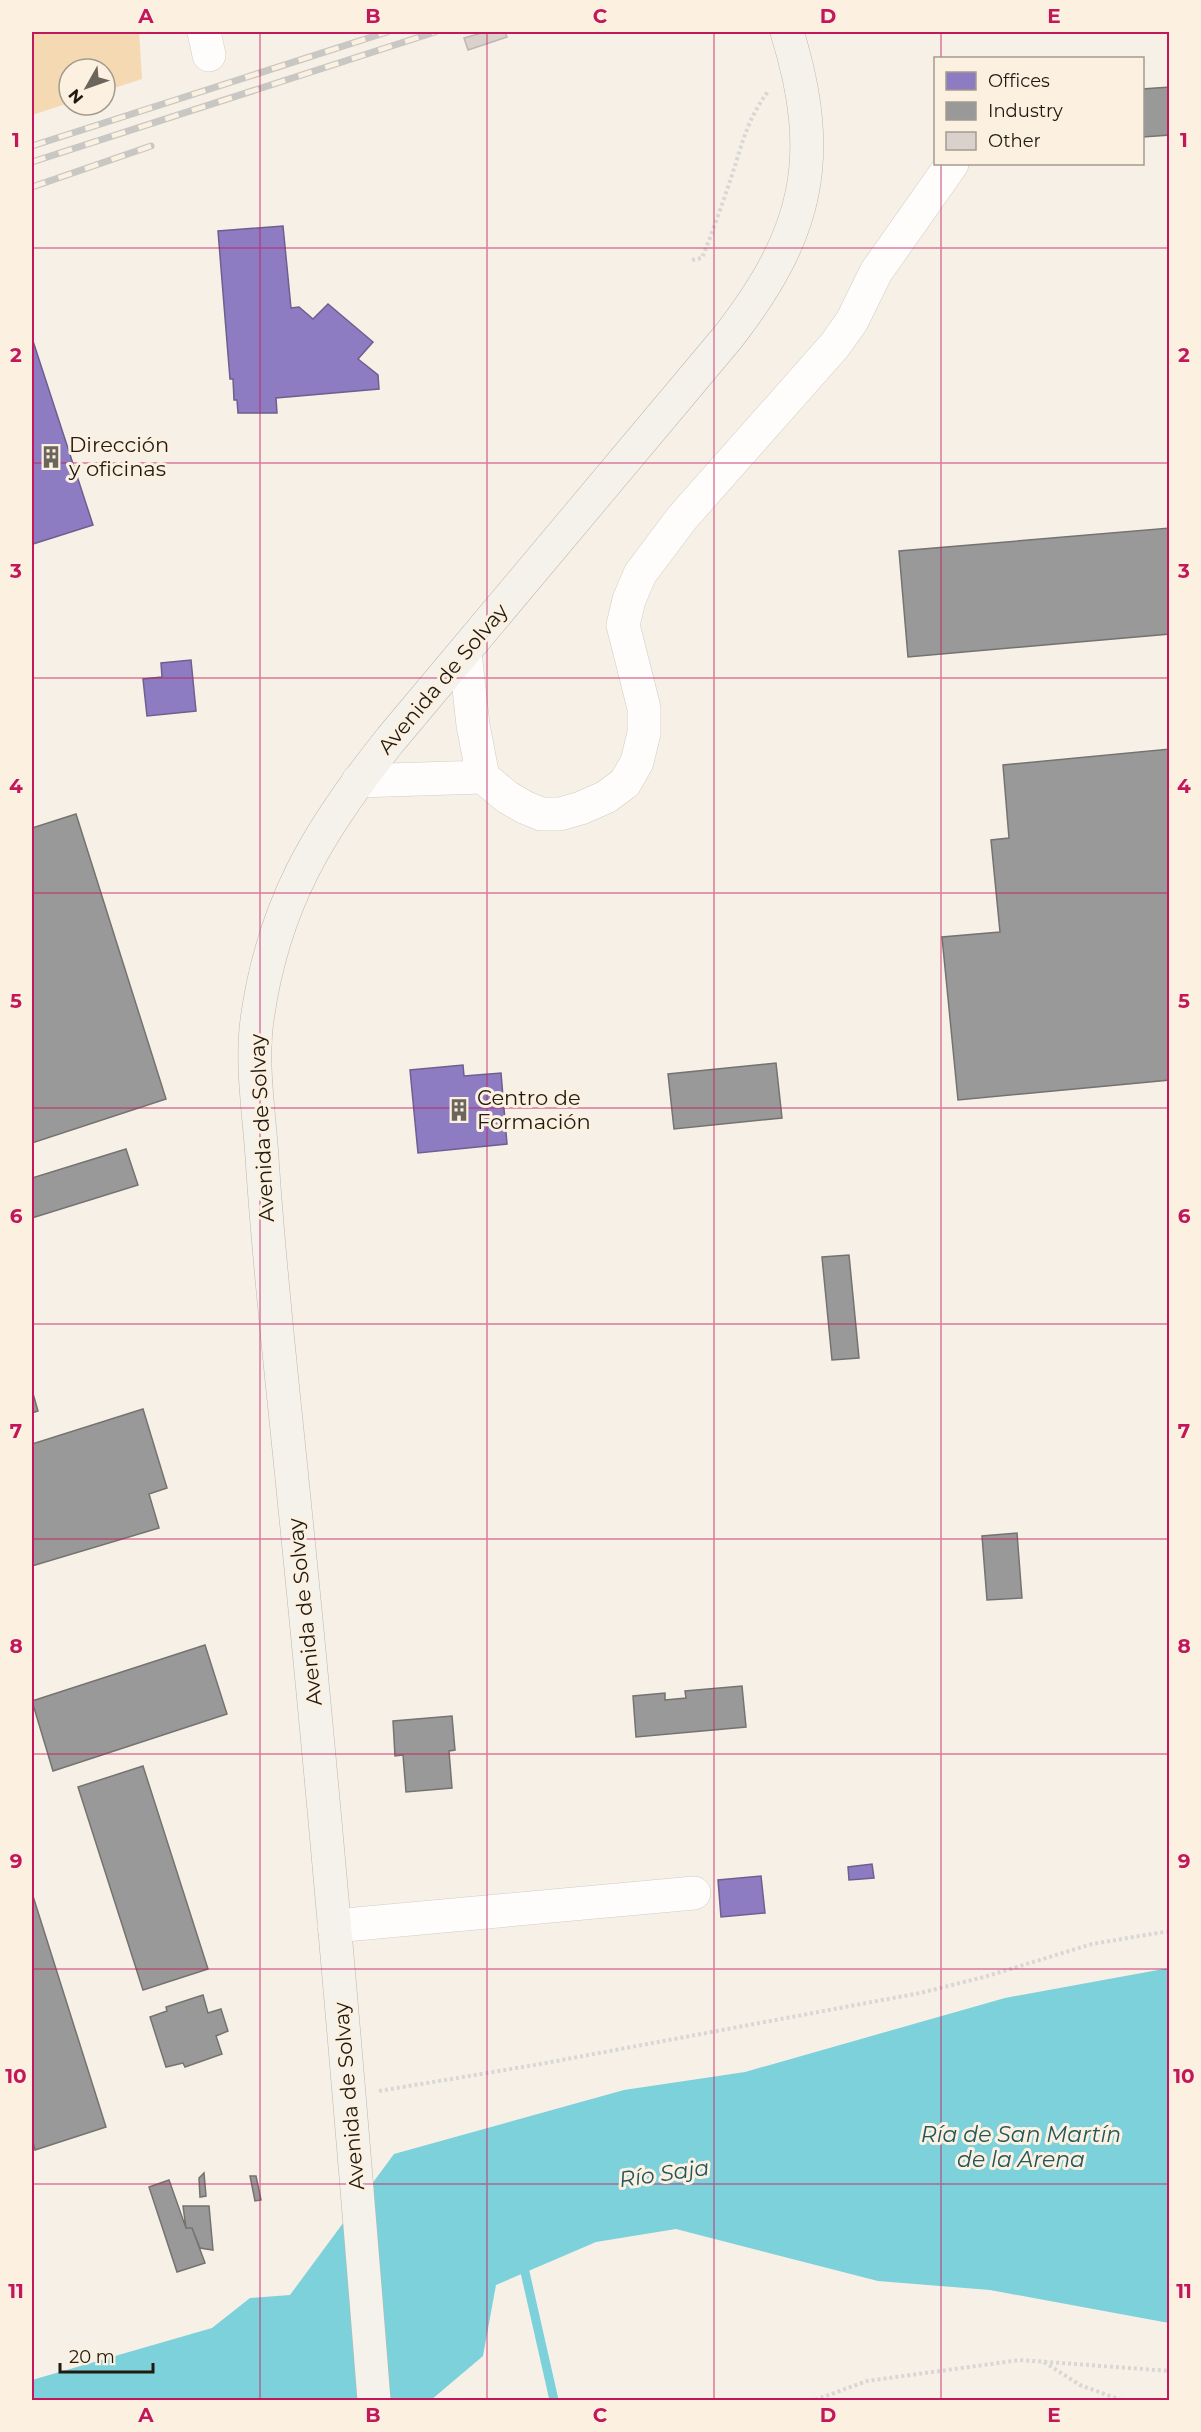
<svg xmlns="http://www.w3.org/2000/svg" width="1201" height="2432" font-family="Montserrat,sans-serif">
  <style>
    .green { fill: #f4d9b3 }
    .water { fill: #7cd1da }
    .offices { fill: #8e7cc3; stroke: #6d5f8e; stroke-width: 1.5 }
    .industry { fill: #999; stroke: #757370; stroke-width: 1.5 }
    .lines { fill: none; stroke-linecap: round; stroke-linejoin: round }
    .stream { stroke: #7cd1da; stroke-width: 9 }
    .building { fill: #dad1cc; stroke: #c0b6b2; stroke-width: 1.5 }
    .minor-casing { stroke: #d2ccc3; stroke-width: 34 }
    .major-casing { stroke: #c0b7ac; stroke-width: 34 }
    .path { stroke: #d9d7d5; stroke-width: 4; stroke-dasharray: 3 3; stroke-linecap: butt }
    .minor { stroke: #fefdfb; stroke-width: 33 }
    .major { stroke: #f5f1eb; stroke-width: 33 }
    .rail-casing { stroke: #c9c7c4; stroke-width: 7 }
    .rail { stroke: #fcf1e1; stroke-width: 4.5; stroke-dasharray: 14; stroke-linecap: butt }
    .grid { fill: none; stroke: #c2185b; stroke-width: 1.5; stroke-opacity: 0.55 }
    .labels { text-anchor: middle; stroke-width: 6; stroke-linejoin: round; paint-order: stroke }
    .poi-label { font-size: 21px; fill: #201a11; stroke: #fcf1e1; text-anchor: start }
    .street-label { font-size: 21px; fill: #201a11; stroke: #fcf1e1 }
    .water-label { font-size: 22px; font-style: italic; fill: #22565d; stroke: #fcf1e1 }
    .neatline { fill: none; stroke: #c2185b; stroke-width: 2 }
    .grid-label { font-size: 20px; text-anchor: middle; font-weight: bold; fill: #c2185b }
  </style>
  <rect width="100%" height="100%" fill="#f6f0e7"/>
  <path class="green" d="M32,32H139L142,79L105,91V69H69V103L32,115Z"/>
  <path class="water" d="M1169,1968V2323L990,2290L878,2281L676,2229L596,2242L496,2285L483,2356L431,2400H32V2380L212,2328L250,2298L290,2295L394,2154L624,2090L745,2072L1005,1998Z"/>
  <path class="offices" d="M283,226L291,308L299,307L313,319L328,304L373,342L358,359L378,375L379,389L276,398L277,413H238L237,400H234L233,379H230L218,231Z
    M32,338L93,525L33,544L32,540Z
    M191,660L196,711L147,716L143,679L162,677L161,663Z
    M463,1065L464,1076L501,1073L507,1144L418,1153L410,1070Z
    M872,1864L874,1878L849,1880L848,1867Z
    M761,1876L765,1913L721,1917L718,1880Z"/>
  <path class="industry" d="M1170,87V135L1143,137L1142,89Z
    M1170,528V634L908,657L899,551Z
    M1170,749V1080L958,1100L942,937L1000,932L991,840L1009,838L1003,765Z
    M76,814L166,1099L32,1143V828Z
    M776,1063L782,1118L674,1129L668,1074Z
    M126,1149L138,1185L32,1218V1178Z
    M849,1255L859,1358L832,1360L822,1257Z
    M32,1390L38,1411L32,1413Z
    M143,1409L167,1488L149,1494L159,1528L32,1566V1444Z
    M1017,1533L1022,1598L987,1600L982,1536Z
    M205,1645L227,1714L53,1771L32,1701Z
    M742,1686L746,1727L636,1737L633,1696L665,1693V1700L686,1698L685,1691Z
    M452,1716L455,1750L449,1751L452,1788L406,1792L403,1755L395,1756L393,1721Z
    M143,1766L208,1969L143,1990L78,1787Z
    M32,1893L106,2127L35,2150L32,2138Z
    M203,1995L208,2013L221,2009L228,2031L216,2036L222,2054L185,2067L183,2063L166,2067L150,2017L167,2011L166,2007Z
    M204,2173L206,2196L200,2197L199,2178Z
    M250,2176H256L261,2200L255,2201Z
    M169,2180L186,2228H192L205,2263L177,2272L149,2187Z
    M183,2206H209L213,2250L200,2248L192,2228H186Z"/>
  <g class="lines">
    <path class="stream" d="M520,2264L525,2272L554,2400"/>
  </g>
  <path class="building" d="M485,32H505L507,37L468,50L464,38Z"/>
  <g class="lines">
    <g class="minor-casing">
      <path id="minor" d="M204,32L209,55
        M465,652L473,725L483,777L507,797L524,807L541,814H560L581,808L606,797L625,783L637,762L644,733V708L623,625L629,600L640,574L682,518L835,345L852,321L876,272L952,164
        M358,781L483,777
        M334,1926L694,1893"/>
    </g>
    <g class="major-casing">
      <path id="major" d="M374,2400C350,2096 324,1792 293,1489C282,1378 269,1268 262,1157C259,1112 251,1065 257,1020C273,904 319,829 391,739L728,337C808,234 826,158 787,32"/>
    </g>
    <path class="path" d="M692,260L702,258C713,231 723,202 732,175C743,141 747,120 769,90
      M379,2091L535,2065L920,1993L984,1977L1092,1944L1170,1931
      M1044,2362L1080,2385L1121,2400
      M815,2400L867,2381L1020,2360L1170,2371"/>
    <use href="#minor" class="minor"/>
    <use href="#major" class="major"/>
    <g class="rail-casing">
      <path id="rail" d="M32,146L387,32
        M32,162L435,32
        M32,187L151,146"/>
    </g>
    <use href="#rail" class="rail"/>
  </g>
  <path class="grid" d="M260,32V2400M487,32V2400M714,32V2400M941,32V58M941,164V2400M32,248H1170M32,463H1170M32,678H1170M32,893H1170M32,1108H1170M32,1324H1170M32,1539H1170M32,1754H1170M32,1969H1170M32,2184H1170"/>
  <defs>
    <g id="building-bare" transform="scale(1.8)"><path d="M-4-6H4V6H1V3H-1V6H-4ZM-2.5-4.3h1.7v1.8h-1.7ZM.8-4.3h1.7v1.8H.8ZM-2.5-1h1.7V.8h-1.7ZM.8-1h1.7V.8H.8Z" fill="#6b655c" stroke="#fcf1e1" stroke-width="2.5" paint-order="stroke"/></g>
  </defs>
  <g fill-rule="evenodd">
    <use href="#building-bare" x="51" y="457"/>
    <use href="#building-bare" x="459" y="1110"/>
  </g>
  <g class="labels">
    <g class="poi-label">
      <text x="69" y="452">Dirección<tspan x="69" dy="24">y oficinas</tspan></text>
      <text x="477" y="1105">Centro de<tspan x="477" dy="24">Formación</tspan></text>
    </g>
    <g class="street-label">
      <text transform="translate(443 679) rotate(-50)" y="7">Avenida de Solvay</text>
      <text transform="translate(262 1128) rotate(-93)" y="7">Avenida de Solvay</text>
      <text transform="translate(305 1612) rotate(-96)" y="7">Avenida de Solvay</text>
      <text transform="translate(349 2096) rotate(-95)" y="7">Avenida de Solvay</text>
    </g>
    <g class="water-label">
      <text x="1021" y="2142">Ría de San Martín<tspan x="1021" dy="25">de la Arena</tspan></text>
      <text transform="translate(664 2173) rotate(-8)" y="8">Río Saja</text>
    </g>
  </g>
  <rect width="1201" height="2432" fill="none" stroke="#fcf1e1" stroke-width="66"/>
  <rect x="934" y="57" width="210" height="108" fill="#fcf1e1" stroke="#a49b8e" stroke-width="1.5"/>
  <rect x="946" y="72" width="30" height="18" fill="#8e7cc3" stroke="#a49b8e" stroke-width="1.5"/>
  <text x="988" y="87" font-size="18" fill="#201a11">Offices</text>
  <rect x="946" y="102" width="30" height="18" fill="#999999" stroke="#a49b8e" stroke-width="1.5"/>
  <text x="988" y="117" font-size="18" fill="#201a11">Industry</text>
  <rect x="946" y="132" width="30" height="18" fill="#dad1cc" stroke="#a49b8e" stroke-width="1.5"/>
  <text x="988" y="147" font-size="18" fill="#201a11">Other</text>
  <g transform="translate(87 87) rotate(230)"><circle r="28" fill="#fcf1e1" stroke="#a49b8e" stroke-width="1.5"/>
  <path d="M0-4.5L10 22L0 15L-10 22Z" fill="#6b655c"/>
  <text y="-9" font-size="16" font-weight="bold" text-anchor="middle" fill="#201a11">N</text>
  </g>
  <path d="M60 2363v9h93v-9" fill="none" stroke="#201a11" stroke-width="3"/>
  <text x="69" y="2363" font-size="18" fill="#201a11" stroke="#fcf1e1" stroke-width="4.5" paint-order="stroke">20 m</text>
  <rect x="33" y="33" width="1135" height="2366" class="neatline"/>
  <g class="grid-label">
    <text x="146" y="23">A</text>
    <text x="373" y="23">B</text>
    <text x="600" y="23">C</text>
    <text x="828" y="23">D</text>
    <text x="1054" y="23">E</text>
    <text x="16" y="147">1</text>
    <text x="1184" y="147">1</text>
    <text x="16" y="362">2</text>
    <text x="1184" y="362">2</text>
    <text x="16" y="578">3</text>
    <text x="1184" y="578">3</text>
    <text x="16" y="793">4</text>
    <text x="1184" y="793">4</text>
    <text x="16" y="1008">5</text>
    <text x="1184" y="1008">5</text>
    <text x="16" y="1223">6</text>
    <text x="1184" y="1223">6</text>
    <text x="16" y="1438">7</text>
    <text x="1184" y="1438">7</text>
    <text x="16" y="1653">8</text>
    <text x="1184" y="1653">8</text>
    <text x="16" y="1868">9</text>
    <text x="1184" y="1868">9</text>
    <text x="16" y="2083">10</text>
    <text x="1184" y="2083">10</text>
    <text x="16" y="2298">11</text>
    <text x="1184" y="2298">11</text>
    <text x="146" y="2422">A</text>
    <text x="373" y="2422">B</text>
    <text x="600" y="2422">C</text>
    <text x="828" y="2422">D</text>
    <text x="1054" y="2422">E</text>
  </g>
</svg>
